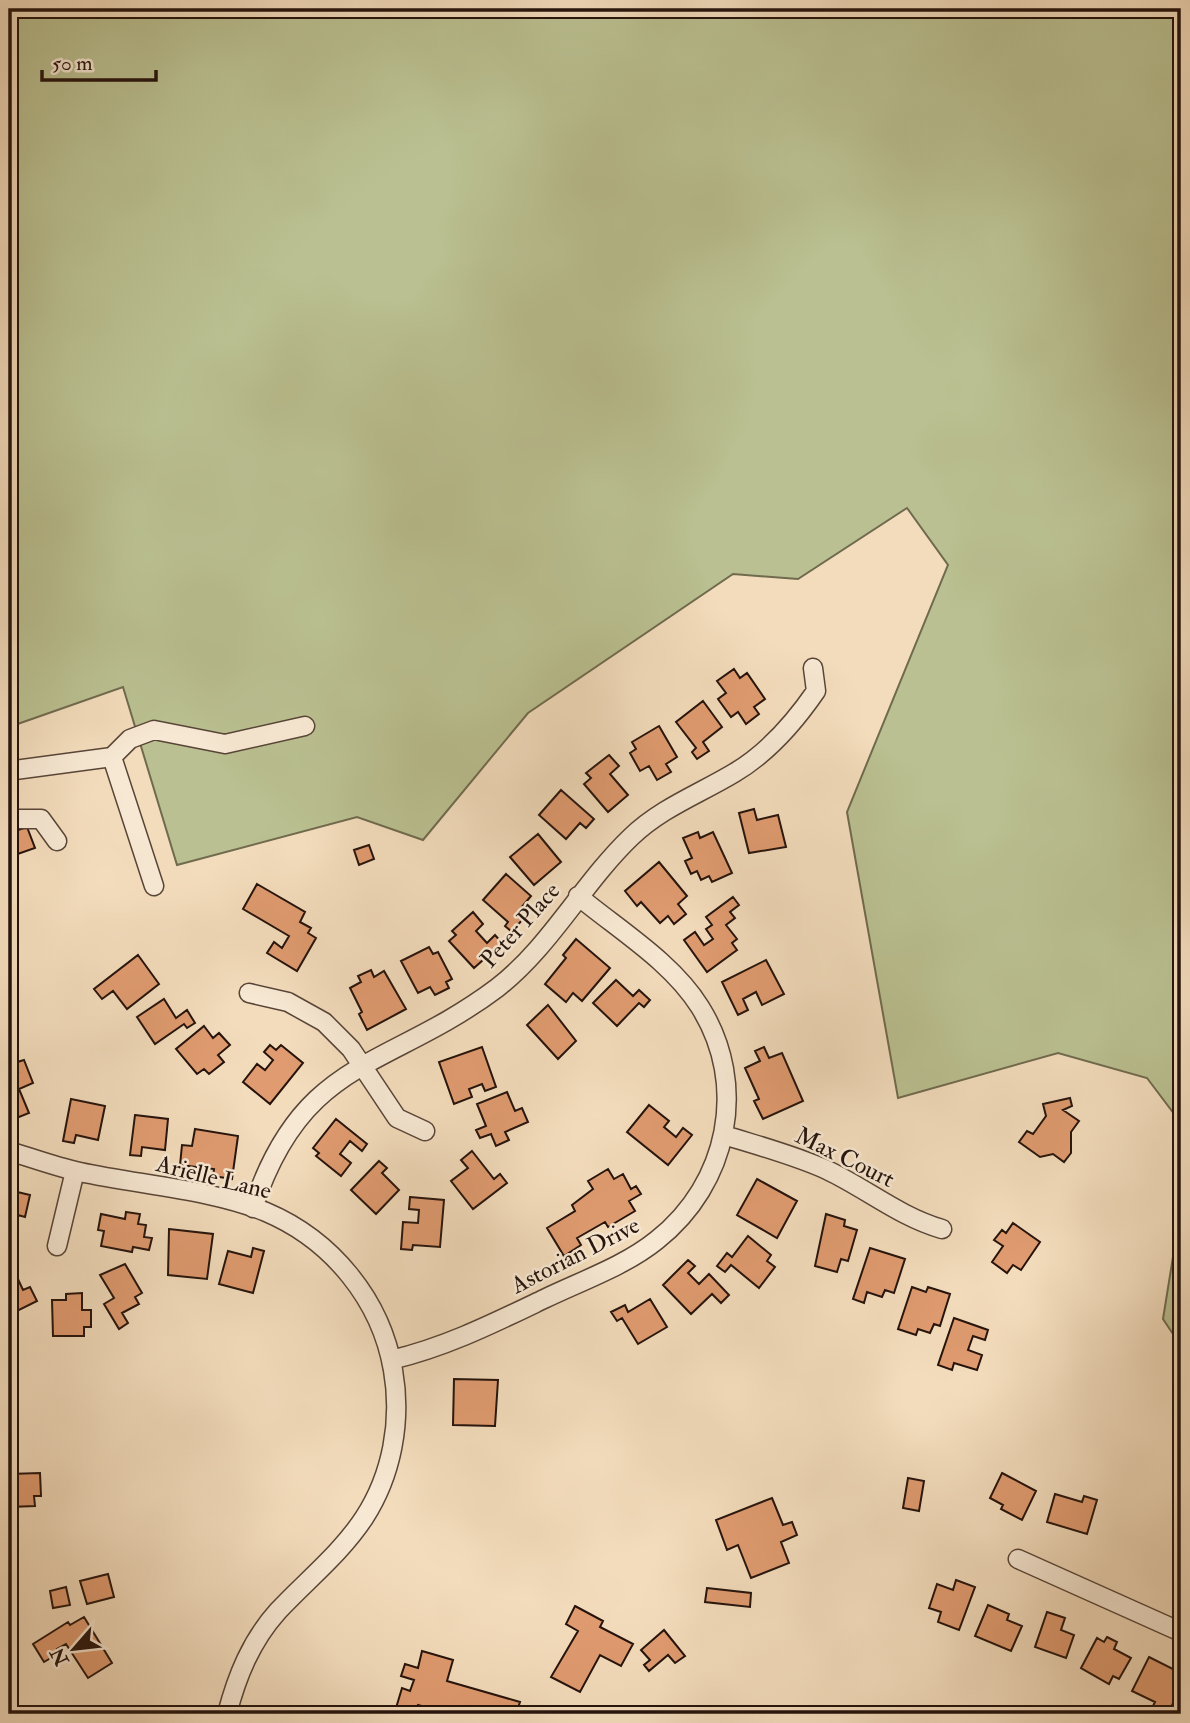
<svg xmlns="http://www.w3.org/2000/svg" width="1190" height="1723" font-family="'IM FELL Double Pica',serif">
  <style>
    .green { fill: #bac091; stroke: #706a4e; stroke-width: 2 }
    .building { fill: #e09b70; stroke: #25130c; stroke-width: 2 }
    .lines { fill: none; stroke-linecap: round; stroke-linejoin: round }
    .minor-casing { stroke: #584538; stroke-width: 21 }
    .minor { stroke: #f7e8d3; stroke-width: 18 }
    .labels { text-anchor: middle; stroke-width: 5; stroke-linejoin: round; paint-order: stroke }
    .street-label { font-size: 24px; fill: #25130c; stroke: #f7e8d3 }
  </style>
  <rect width="100%" height="100%" fill="#f3dcbc"/>
  <filter id="stains"><feTurbulence type="fractalNoise" baseFrequency=".00286" numOctaves="4"/><feColorMatrix values="0 0 0 0 .2 0 0 0 0 .09 0 0 0 0 .02 0 0 0 .5 -.17"/></filter>
  <radialGradient id="worn" r=".72"><stop offset=".6" stop-color="#630" stop-opacity="0"/><stop offset="1" stop-color="#630" stop-opacity=".3"/></radialGradient>
  <path class="green" d="M9,9H1181V1123L1147,1078L1058,1053L898,1098L847,812L948,565L907,508L798,579L733,574L528,713L423,840L357,817L177,865L123,687L9,727Z
    M1181,1207V1346L1163,1319Z"/>
  <path class="building" d="M734,669L740,678L747,673L765,699L754,707L759,714L746,724L738,712L731,717L718,699L726,693L717,681Z
    M703,701L722,727L703,742L709,751L697,759L692,752L696,748L676,722Z
    M659,726L677,757L666,764L671,772L657,780L649,766L640,771L630,753L636,749L632,742Z
    M609,755L619,766L610,774L628,795L608,812L584,784L591,778L586,773Z
    M561,790L594,819L586,828L580,823L566,839L539,815Z
    M754,809L757,820L778,815L786,847L749,853L739,813Z
    M27,827L35,848L9,857V833Z
    M698,832L700,838L713,832L732,873L712,882L709,876L701,880L697,871L691,874L685,861L692,858L683,838Z
    M538,834L561,862L534,885L510,857Z
    M369,845L374,859L359,865L354,850Z
    M659,862L687,896L678,904L686,914L674,924L668,916L660,923L641,902L637,906L625,891Z
    M506,874L531,896L515,915L522,920L512,932L505,926L508,922L483,900Z
    M257,884L305,912L300,922L311,928L308,933L316,938L297,971L267,953L274,942L282,948L289,936L243,909Z
    M733,897L739,905L730,912L735,918L726,925L737,939L732,943L737,950L707,972L684,940L695,932L704,945L713,939L706,929L712,925L706,917Z
    M473,912L483,924L476,931L487,943L495,935L502,943L474,968L449,941L456,935L452,931Z
    M576,939L610,968L582,1001L573,993L566,1002L545,984L566,958L563,955Z
    M429,947L433,954L438,952L452,979L446,982L449,988L435,995L430,987L418,993L401,961Z
    M138,955L159,984L127,1009L113,991L102,999L94,989Z
    M766,960L784,994L762,1005L756,992L743,999L748,1010L738,1015L722,982Z
    M371,970L374,977L384,971L406,1009L367,1030L359,1014L362,1012L350,988L361,982L358,976Z
    M616,980L633,996L639,990L650,1000L644,1007L639,1003L617,1026L593,1003Z
    M164,999L176,1018L187,1010L195,1023L187,1028L184,1024L155,1044L137,1017Z
    M548,1005L576,1041L558,1059L527,1025Z
    M204,1026L213,1038L219,1033L230,1045L218,1055L224,1062L209,1074L204,1069L197,1074L176,1049Z
    M270,1045L276,1050L281,1045L303,1063L270,1104L243,1082L257,1064L265,1070L273,1060L264,1052Z
    M482,1047L496,1087L485,1091L482,1084L469,1089L472,1097L454,1104L439,1062Z
    M764,1047L769,1058L782,1053L803,1101L763,1119L754,1101L759,1099L745,1068L760,1061L755,1051Z
    M24,1060L33,1083L19,1089L29,1113L9,1121V1076L18,1072L14,1063Z
    M507,1092L515,1111L522,1108L528,1122L505,1132L509,1140L496,1146L491,1134L480,1138L476,1130L486,1126L477,1104Z
    M1070,1098L1072,1106L1063,1110L1079,1121L1071,1132V1153L1064,1162L1053,1154L1040,1157L1019,1142L1027,1131L1033,1134L1046,1116L1043,1104Z
    M71,1099L105,1106L98,1140L76,1135L74,1143L63,1141Z
    M649,1105L669,1121L664,1127L676,1137L683,1128L692,1135L668,1165L627,1132Z
    M135,1115L168,1119L165,1150L142,1147L141,1156L130,1155Z
    M336,1119L367,1144L362,1151L350,1141L340,1154L351,1163L341,1176L316,1156L319,1153L313,1148Z
    M195,1129L238,1136L232,1179L213,1176L214,1169L180,1165L182,1145L192,1146Z
    M472,1151L494,1179L500,1174L507,1183L473,1209L451,1181L468,1168L461,1160Z
    M379,1161L387,1168L382,1173L399,1190L376,1214L351,1190Z
    M608,1169L614,1179L623,1174L631,1189L636,1186L641,1194L629,1201L635,1211L608,1227L605,1222L577,1238L581,1245L564,1256L547,1228L575,1211L572,1205L593,1189L588,1181Z
    M757,1179L797,1201L777,1238L737,1215Z
    M9,1190L30,1195L25,1217L18,1215L15,1227L9,1226Z
    M410,1197L444,1200L440,1247L413,1245L412,1250L401,1249L403,1222L418,1223L419,1210L409,1209Z
    M126,1212L140,1214L138,1224L146,1225L144,1237L152,1238L149,1250L133,1247L132,1252L101,1246L104,1231L98,1230L101,1214L125,1219Z
    M826,1214L845,1220L844,1226L857,1230L848,1261L841,1259L837,1272L815,1266Z
    M1013,1223L1040,1242L1021,1270L1013,1265L1007,1273L992,1262L1003,1246L994,1240L1002,1230L1006,1233Z
    M169,1229L213,1234L207,1279L168,1275Z
    M748,1236L771,1255L767,1261L775,1267L759,1288L731,1265L725,1272L717,1266L727,1253L732,1257Z
    M253,1248L264,1251L253,1293L219,1284L228,1251L251,1257Z
    M870,1248L905,1259L894,1293L885,1290L882,1297L867,1292L864,1303L853,1299Z
    M688,1260L695,1266L688,1273L699,1284L709,1274L729,1295L721,1303L712,1294L691,1314L663,1285Z
    M125,1264L142,1293L135,1297L139,1304L122,1313L128,1323L119,1329L104,1304L114,1298L100,1275Z
    M17,1277L23,1290L30,1287L37,1301L9,1315V1281Z
    M912,1287L926,1292L928,1287L950,1294L940,1326L934,1324L930,1333L918,1329L916,1335L898,1329Z
    M82,1293V1310H91V1327H84V1336H53L52,1300H66V1294Z
    M650,1299L667,1327L638,1344L622,1318L617,1321L611,1312L625,1305L628,1312Z
    M954,1318L988,1330L985,1340L973,1336L968,1350L982,1355L977,1370L954,1363L952,1370L938,1365Z
    M454,1379L498,1380L495,1426L453,1425Z
    M40,1473L41,1496H34L35,1506L9,1507V1474Z
    M1002,1473L1036,1491L1022,1520L1001,1509L1003,1505L990,1498Z
    M908,1478L924,1481L919,1511L903,1508Z
    M1055,1494L1082,1502L1084,1496L1097,1500L1087,1534L1047,1522Z
    M772,1498L783,1525L792,1522L797,1535L781,1542L789,1563L751,1578L738,1545L727,1550L716,1520Z
    M108,1574L114,1597L87,1604L80,1581Z
    M956,1580L975,1587L959,1630L938,1622L941,1612L929,1608L937,1584L953,1590Z
    M66,1587L70,1605L53,1608L50,1591Z
    M707,1588L751,1593L750,1607L705,1602Z
    M988,1605L1009,1614L1007,1620L1022,1626L1011,1651L975,1636Z
    M575,1606L603,1621L600,1627L633,1644L621,1666L600,1655L580,1692L551,1677L578,1631L566,1624Z
    M1047,1612L1065,1618L1061,1630L1074,1635L1066,1658L1035,1647Z
    M84,1617L112,1663L88,1678L66,1644L57,1649L59,1653L44,1662L33,1644L68,1622L70,1625Z
    M664,1630L685,1656L675,1663L668,1655L649,1671L644,1665L650,1660L641,1650Z
    M1107,1637L1117,1642L1114,1649L1131,1658L1119,1679L1113,1676L1109,1684L1081,1668L1097,1638L1104,1642Z
    M422,1651L453,1660L447,1681L520,1702L516,1714L460,1711L459,1714H450L418,1705L415,1713L396,1708L402,1688L410,1691L414,1680L401,1676L405,1664L418,1668Z
    M1149,1657L1181,1673V1686L1168,1714H1149L1155,1702L1132,1691Z"/>
  <g class="lines">
    <g class="minor-casing">
      <path id="minor" d="M112,757L154,886
        M9,774L15,770L112,757L130,739L154,730L225,744L305,726
        M9,819H41L57,841
        M249,993L288,1002L324,1022L351,1049L397,1118L425,1131
        M724,1135C759,1146 794,1155 827,1170C867,1189 900,1217 942,1229
        M9,1151C32,1158 56,1167 80,1172C139,1185 210,1189 266,1212C332,1240 381,1300 393,1370C402,1421 392,1475 364,1518C341,1553 307,1580 278,1611C251,1641 237,1676 227,1714
        M253,1208C303,1056 388,1070 497,988C550,947 583,883 631,837C661,808 699,794 734,773C768,753 794,723 816,691L813,668
        M57,1246L75,1171
        M391,1360C446,1347 494,1323 544,1299C581,1281 625,1266 657,1240C728,1184 749,1085 700,1007C672,962 619,930 578,896
        M1018,1559L1181,1632"/>
    </g>
    <use href="#minor" class="minor"/>
  </g>
  <g class="labels">
    <g class="street-label">
      <text transform="translate(520 925) rotate(-48)" y="8">Peter Place</text>
      <text transform="translate(845 1157) rotate(26)" y="8">Max Court</text>
      <text transform="translate(214 1177) rotate(14)" y="8">Arielle Lane</text>
      <text transform="translate(575 1255) rotate(-27)" y="8">Astorian Drive</text>
    </g>
  </g>
  <rect width="1190" height="1723" fill="none" stroke="#f3dcbc" stroke-width="35"/>
  <rect x="10" y="10" width="1169" height="1702" fill="none" stroke="#25130c" stroke-width="3.5"/>
  <rect x="18" y="18" width="1155" height="1688" fill="none" stroke="#25130c" stroke-width="2"/>
  <g transform="translate(74 1649) rotate(242)" stroke="#f7e8d3" stroke-width="5" paint-order="stroke">
  <path d="M0-5L12 26L0 18L-12 26Z" fill="#25130c"/>
  <text y="-10" font-size="19" font-weight="bold" text-anchor="middle" fill="#25130c">N</text>
  </g>
  <path d="M42 70v10h114v-10" fill="none" stroke="#25130c" stroke-width="3.5"/>
  <text x="52" y="70" font-size="21" fill="#25130c" stroke="#f7e8d3" stroke-width="5" paint-order="stroke">50 m</text>
  <rect width="100%" height="100%" filter="url(#stains)"/>
  <rect width="100%" height="100%" fill="url(#worn)"/>
</svg>
